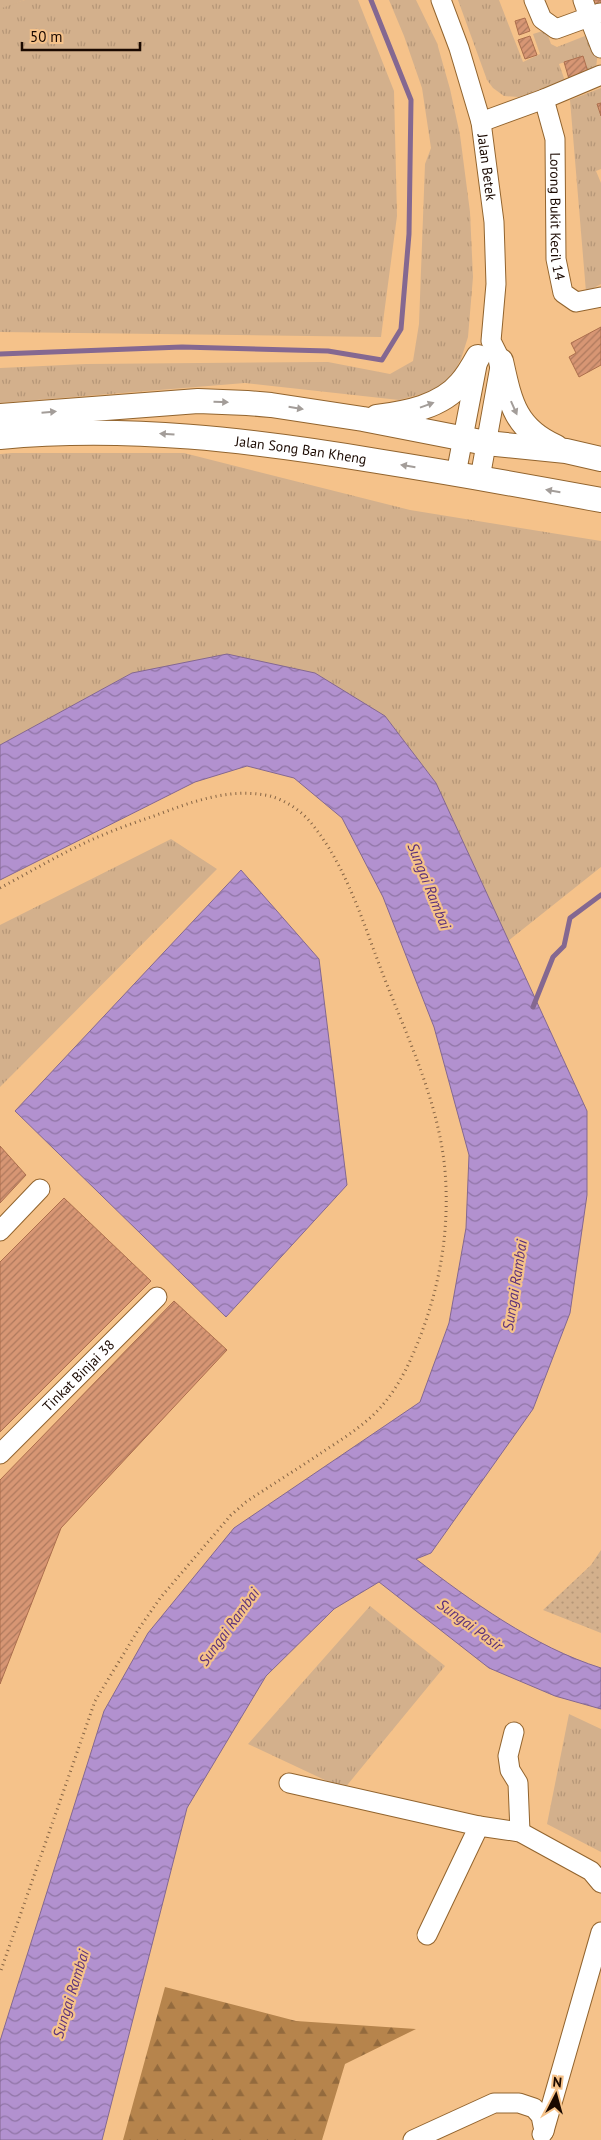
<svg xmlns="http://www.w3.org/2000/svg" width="601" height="2140" font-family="'PT Sans',sans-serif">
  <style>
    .grass { fill: url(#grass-tufts) }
    .forest { fill: url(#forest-firs) }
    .park { fill: url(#park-dots) }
    .pitch { fill: #d3b08c }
    .water { fill: url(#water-waves); stroke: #846891 }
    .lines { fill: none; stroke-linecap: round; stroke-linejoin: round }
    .stream { stroke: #846891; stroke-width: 5 }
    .building { fill: url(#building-hatch); stroke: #ac6e4d }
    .minor-casing { stroke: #92642e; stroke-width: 21 }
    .major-casing { stroke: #92642e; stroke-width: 26 }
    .path { stroke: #856444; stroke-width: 3; stroke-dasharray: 1 4; stroke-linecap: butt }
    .minor { stroke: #fff; stroke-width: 19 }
    .major { stroke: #fff; stroke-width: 24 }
    .oneway { fill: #a39d99 }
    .labels { text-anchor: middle; stroke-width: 4.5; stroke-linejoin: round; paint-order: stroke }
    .street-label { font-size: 14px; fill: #1a0900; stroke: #f5c28a }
    .water-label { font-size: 15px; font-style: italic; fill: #5b317b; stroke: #f5c28a }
  </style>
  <defs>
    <pattern id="grass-tufts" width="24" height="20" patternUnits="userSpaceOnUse" patternTransform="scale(1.25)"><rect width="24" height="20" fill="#d3b08c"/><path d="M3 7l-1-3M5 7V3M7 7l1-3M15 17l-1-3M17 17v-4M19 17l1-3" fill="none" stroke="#b59677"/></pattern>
    <pattern id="forest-firs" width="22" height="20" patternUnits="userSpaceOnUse" patternTransform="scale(1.25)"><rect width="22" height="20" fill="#b6844c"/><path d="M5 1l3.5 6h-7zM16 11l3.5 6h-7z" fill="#936a3d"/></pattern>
    <pattern id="park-dots" width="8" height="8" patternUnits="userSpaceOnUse" patternTransform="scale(1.25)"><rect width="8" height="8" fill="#d3b08c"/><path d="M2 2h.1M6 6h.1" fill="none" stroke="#b59677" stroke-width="1.8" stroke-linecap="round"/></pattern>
    <pattern id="water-waves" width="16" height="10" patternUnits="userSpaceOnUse" patternTransform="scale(1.25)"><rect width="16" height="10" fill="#b291cf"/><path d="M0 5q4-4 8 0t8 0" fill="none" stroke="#9075a6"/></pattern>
    <pattern id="building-hatch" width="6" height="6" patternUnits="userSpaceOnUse" patternTransform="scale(1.25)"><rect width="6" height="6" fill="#d79674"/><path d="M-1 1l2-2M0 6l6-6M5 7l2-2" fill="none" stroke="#ae795d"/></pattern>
  </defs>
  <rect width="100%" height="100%" fill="#f5c28a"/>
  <path class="grass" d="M25,0H358L394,91L397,216L381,337L0,332V7Z
    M389,0H416L437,43L450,89L460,135L470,212L473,277L468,337L461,359L451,378L433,391L399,400L245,383L0,403V368L86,364L328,362L390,374L413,361L419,324L425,164L431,148L422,88L404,36Z
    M458,0H499L523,62L540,54L533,34L546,30L551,44L557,47L590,34L598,50L596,68L588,72L582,56L559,64L565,81L519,97L504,96L493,88L487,80Z
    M601,88V103L597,105L601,116V169L596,171L601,183V284L586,292L570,100Z
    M12,453H184L410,510L601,541V867L508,941L436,783L385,716L0,745V454Z
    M171,839L217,869L0,1087V925Z
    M370,1606L445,1666L344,1789L248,1744Z
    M569,1714L601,1729V1852L547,1824Z"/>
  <path class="forest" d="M165,1987L296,2021L416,2029L345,2064L322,2140H123Z"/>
  <path class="park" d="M601,1550V1633L543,1610L591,1565Z"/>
  <path class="pitch" d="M0,0H25L2,8L0,7Z"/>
  <path class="water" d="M227,654L315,673L385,716L436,783L587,1111V1195L570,1313L533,1409L431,1553L416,1559C471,1601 534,1647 601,1668V1709L555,1696L489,1668L379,1582L334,1609L266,1676L187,1808L102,2140H0V2041L104,1711L148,1633L234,1528L420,1402L449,1323L466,1228L469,1155L434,1027L383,897L342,818L294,778L247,766L195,782L0,880V745L132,673Z
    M241,870L319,959L347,1185L226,1317L15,1111Z"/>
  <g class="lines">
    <path class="stream" d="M0,354L182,347L328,351L382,360L401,329L409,234L411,100L371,0
      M533,1007L553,957L564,946L570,918L601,895"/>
  </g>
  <path class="building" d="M593,0H601V3L595,5Z
    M525,18L530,31L519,35L515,21Z
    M530,36L537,55L525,59L518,40Z
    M583,56L588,72L569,79L564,62Z
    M601,103V116L597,104Z
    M601,327V365L579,377L569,357L576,353L571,343Z
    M0,1146L26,1175L0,1203Z
    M64,1198L151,1281L0,1432V1262Z
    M174,1301L227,1350L61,1528L0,1684V1480Z"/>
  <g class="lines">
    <g class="minor-casing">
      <g id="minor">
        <path id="s1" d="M441,0L459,48L481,122L494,222L496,284L491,341L501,361L480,478"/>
        <path d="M534,0L542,19L556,29L589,17L583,0"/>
        <path d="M600,13L589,17L601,48"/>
        <path id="s2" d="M544,99L555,139L556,259L563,293L576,302L601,297"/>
        <path d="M481,122L544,99L601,75"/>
        <path d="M456,474L477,365"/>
        <path d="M0,1231L40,1189"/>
        <path id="s3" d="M0,1454L157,1297"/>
        <path d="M514,1732L508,1756L510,1770L518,1783L520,1832"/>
        <path d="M289,1783L479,1826L520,1832L591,1871L601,1883"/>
        <path d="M427,1935L479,1826"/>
        <path d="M544,2131L601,1932"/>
        <path d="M413,2140L494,2103H519L534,2108L541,2116L544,2131L542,2134"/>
      </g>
    </g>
    <g class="major-casing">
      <g id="major">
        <path d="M501,361C510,402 515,429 556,447"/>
        <path d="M0,416L198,401L247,403L271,405L363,419L486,443L566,451L601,459"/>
        <path d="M377,417C406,413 441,407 461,383C468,375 473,366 478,357"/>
        <path id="s4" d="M0,437C128,425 251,440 377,461C452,473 526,486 601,500"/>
      </g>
    </g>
    <path class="path" d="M0,888C30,872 60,854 91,840C111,831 133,823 154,816C191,802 230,787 270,796C285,800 302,811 312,824C346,866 363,922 382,972C409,1042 444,1112 446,1188C448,1246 436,1301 413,1354C405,1373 394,1392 381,1407C363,1427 339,1441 318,1455C294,1471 270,1486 246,1502L231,1515L161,1597L140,1627L95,1701L0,1973"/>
    <use href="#minor" class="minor"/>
    <use href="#major" class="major"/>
  </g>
  <defs><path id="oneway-solid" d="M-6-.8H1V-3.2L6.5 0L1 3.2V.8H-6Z" transform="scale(1.25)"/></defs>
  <g class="oneway">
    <use href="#oneway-solid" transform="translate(221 402) rotate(2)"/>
    <use href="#oneway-solid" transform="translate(427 405) rotate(-20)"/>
    <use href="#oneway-solid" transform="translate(296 408) rotate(9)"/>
    <use href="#oneway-solid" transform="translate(514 408) rotate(66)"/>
    <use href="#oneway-solid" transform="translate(49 412) rotate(-5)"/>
    <use href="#oneway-solid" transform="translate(167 434) rotate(-176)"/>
    <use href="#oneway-solid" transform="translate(408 466) rotate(-171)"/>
    <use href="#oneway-solid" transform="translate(553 491) rotate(-170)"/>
  </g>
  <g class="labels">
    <g class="street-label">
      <text dy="5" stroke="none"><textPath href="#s1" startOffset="174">Jalan Betek</textPath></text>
      <text dy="5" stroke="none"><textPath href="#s2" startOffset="119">Lorong Bukit Kecil 14</textPath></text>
      <text dy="5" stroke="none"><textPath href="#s4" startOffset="302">Jalan Song Ban Kheng</textPath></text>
      <text dy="5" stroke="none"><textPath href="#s3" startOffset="111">Tinkat Binjai 38</textPath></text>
    </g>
    <g class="water-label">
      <text transform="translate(429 886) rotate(68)" y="5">Sungai Rambai</text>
      <text transform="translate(515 1285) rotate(-81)" y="5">Sungai Rambai</text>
      <text transform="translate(470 1625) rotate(36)" y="5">Sungai Pasir</text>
      <text transform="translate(229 1627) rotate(-54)" y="5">Sungai Rambai</text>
      <text transform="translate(71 1994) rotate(-73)" y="5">Sungai Rambai</text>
    </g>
  </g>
  <g transform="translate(556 2095) rotate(6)" stroke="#f5c28a" stroke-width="4" paint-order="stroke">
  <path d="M0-4L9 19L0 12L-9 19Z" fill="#1a0900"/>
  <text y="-8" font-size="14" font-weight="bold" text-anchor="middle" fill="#1a0900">N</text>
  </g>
  <path d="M22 42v8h118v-8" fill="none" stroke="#1a0900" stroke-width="2.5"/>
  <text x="30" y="42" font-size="15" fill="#1a0900" stroke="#f5c28a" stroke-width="4" paint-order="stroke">50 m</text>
</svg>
